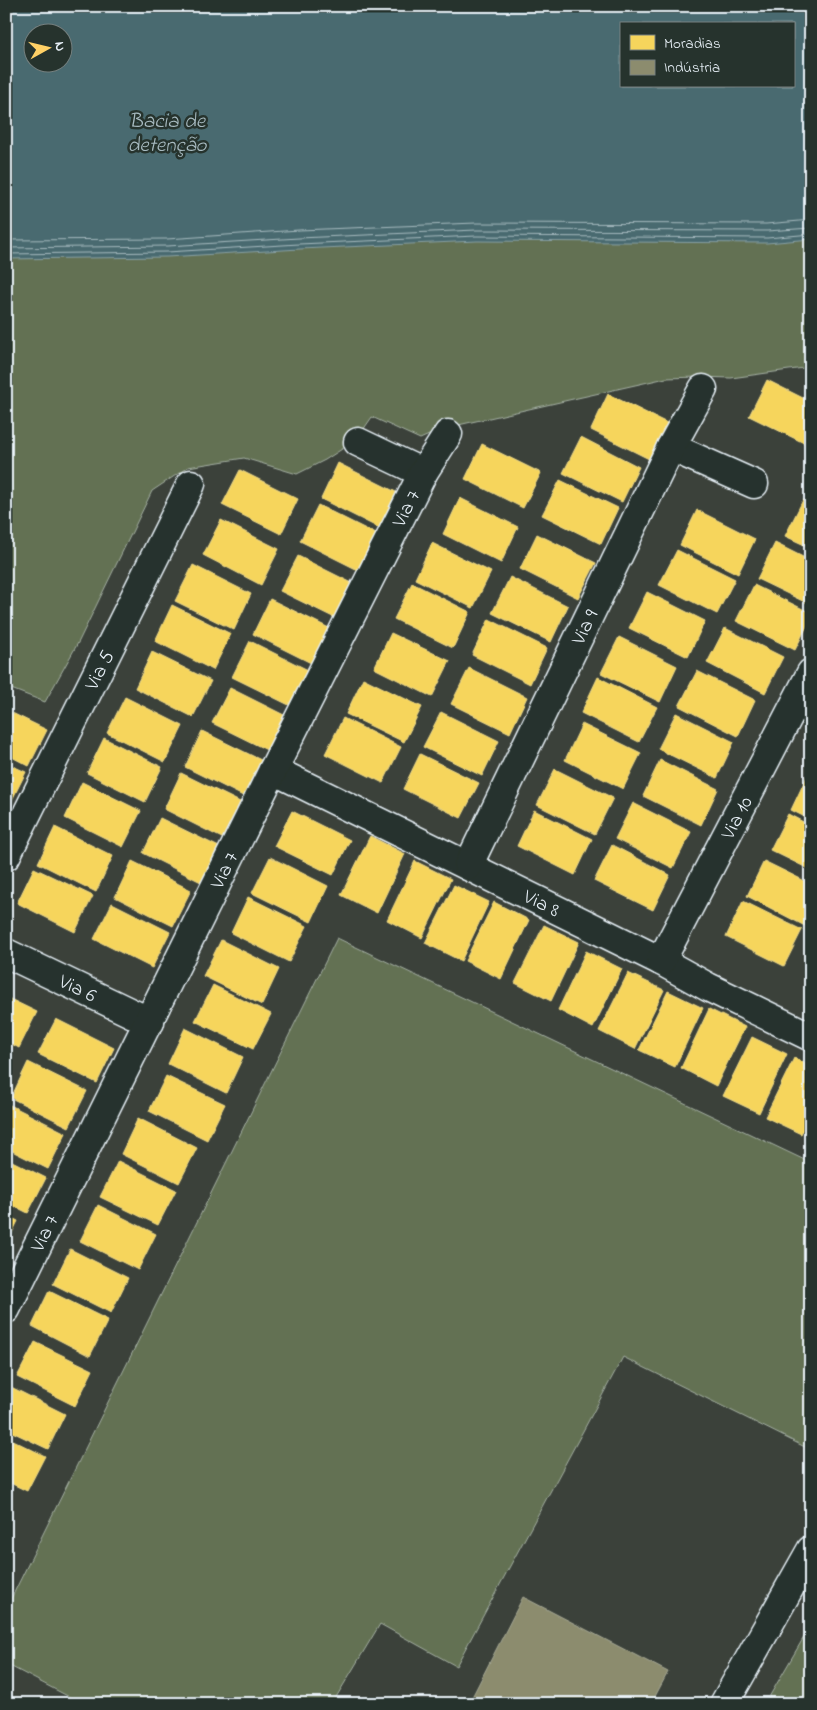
<svg xmlns="http://www.w3.org/2000/svg" width="817" height="1710" font-family="'Indie Flower',sans-serif">
  <style>
    .green { fill: #637152; stroke: #a6b1a5; fill-rule: evenodd }
    .water { fill: #496b6f; stroke: #89a1a6; fill-rule: evenodd }
    .homes { fill: #f6d55c; stroke: #f2dd8b }
    .industry { fill: #8c8c6e; stroke: #a8aa97 }
    .lines { fill: none; stroke-linecap: round; stroke-linejoin: round }
    .shore { stroke: #a8bbc1; stroke-width: 1 }
    .street-casing { stroke: #e8f1f8; stroke-width: 31 }
    .secondary-casing { stroke: #e8f1f8; stroke-width: 31 }
    .street { stroke: #26332d; stroke-width: 28 }
    .secondary { stroke: #26332d; stroke-width: 28 }
    .labels { text-anchor: middle; stroke-width: 5; stroke-linejoin: round; paint-order: stroke }
    .street-label { font-size: 20px; fill: #e8f1f8; stroke: #26332d }
    .water-label { font-size: 21px; font-style: italic; fill: #a8bbc1; stroke: #26332d }
  </style>
  <rect width="100%" height="100%" fill="#3b413a"/>
  <filter id="ink" filterUnits="userSpaceOnUse"><feTurbulence type="fractalNoise" baseFrequency=".02" numOctaves="2"/><feDisplacementMap in="SourceGraphic" scale="10" xChannelSelector="R" yChannelSelector="G"/><feConvolveMatrix kernelMatrix="1 2 1 2 8 2 1 2 1" color-interpolation-filters="sRGB"/></filter>
  <g filter="url(#ink)">
    <path class="green" d="M6,6H811V367L731,378L698,377L666,378L445,428L420,439L372,417L356,440L325,460L297,474L244,458L188,467L152,491L79,641L45,702L6,687V23L621,86H793V24ZM32,32H62V62H32Z
      M337,938L811,1163V1450L623,1357L456,1666L380,1624L332,1704H83L6,1664V1609Z
      M811,1625V1704H765Z"/>
    <path class="water" d="M6,6H811V239L767,243L477,241L300,249L167,257L6,259ZM621,24H793V86H621ZM32,32H62V62H32Z"/>
    <path class="homes" d="M767,380L811,402V439L808,445L749,416Z
      M608,394L667,423L649,459L591,430Z
      M581,437L639,467L622,502L563,473Z
      M482,444L541,473L523,508L465,479Z
      M338,463L396,492L379,528L321,499Z
      M240,470L298,499L281,534L222,505Z
      M560,480L618,508L601,544L542,515Z
      M460,498L518,527L501,563L443,534Z
      M803,500L811,504V548L785,536Z
      M318,505L376,534L358,570L300,541Z
      M697,510L755,539L738,574L680,545Z
      M221,520L279,549L261,585L203,555Z
      M537,534L596,563L578,598L520,569Z
      M432,543L491,572L473,608L415,579Z
      M775,543L811,561V605L757,579Z
      M677,550L735,579L717,614L659,585Z
      M298,556L356,585L339,620L280,591Z
      M193,565L251,594L234,630L175,601Z
      M510,577L568,606L551,642L492,613Z
      M412,583L470,612L453,648L394,619Z
      M754,585L811,613V618L795,650L736,621Z
      M647,592L705,621L688,657L629,628Z
      M270,599L329,628L311,663L253,634Z
      M172,605L231,634L213,670L155,641Z
      M489,619L547,648L530,684L472,655Z
      M725,628L783,657L765,693L707,663Z
      M391,633L450,661L432,697L374,668Z
      M619,637L677,666L660,702L601,673Z
      M250,641L308,670L291,706L232,677Z
      M152,652L211,681L193,717L135,688Z
      M469,668L527,697L510,733L451,704Z
      M697,671L755,700L738,736L679,706Z
      M598,677L657,707L639,742L581,713Z
      M363,678L422,707L404,742L346,714Z
      M230,688L288,717L271,752L212,723Z
      M125,697L183,726L165,762L107,733Z
      M6,710L47,730L29,766L6,754Z
      M441,712L499,741L482,776L423,747Z
      M676,713L734,742L717,778L658,749Z
      M343,718L401,747L383,783L325,754Z
      M582,724L641,753L623,789L565,760Z
      M202,731L261,760L243,796L185,767Z
      M104,738L162,767L145,802L87,773Z
      M420,754L479,783L461,818L403,789Z
      M660,760L718,789L701,825L643,796Z
      M6,763L26,772L8,808L6,807Z
      M555,769L613,798L595,834L537,805Z
      M181,773L240,802L222,838L164,809Z
      M808,774L811,775V820L791,810Z
      M82,782L141,811L123,847L65,818Z
      M633,803L691,832L673,868L615,839Z
      M534,810L592,839L575,875L517,846Z
      M292,811L350,840L333,875L274,846Z
      M788,814L811,826V870L770,850Z
      M160,818L219,847L201,882L143,853Z
      M55,827L113,856L96,892L38,863Z
      M370,836L405,854L377,913L341,895Z
      M612,845L670,875L653,910L594,881Z
      M270,857L328,886L311,922L252,893Z
      M132,861L191,890L173,926L115,897Z
      M415,861L451,879L422,938L387,920Z
      M764,861L811,884V914L805,926L747,896Z
      M34,868L93,896L75,932L17,903Z
      M454,885L489,902L461,961L425,943Z
      M248,897L307,926L289,962L231,933Z
      M743,901L802,930L784,966L726,937Z
      M494,902L529,920L501,979L465,961Z
      M112,903L170,932L152,968L94,939Z
      M544,925L579,942L551,1001L515,983Z
      M221,940L279,969L262,1005L203,976Z
      M586,951L622,969L593,1028L558,1010Z
      M811,958V976L804,973Z
      M628,973L664,990L635,1049L599,1031Z
      M213,985L271,1014L253,1049L195,1021Z
      M668,991L703,1008L675,1067L639,1050Z
      M6,997L37,1012L19,1048L6,1041Z
      M709,1009L745,1027L716,1086L681,1068Z
      M56,1019L114,1048L97,1083L38,1054Z
      M185,1028L243,1057L226,1093L168,1064Z
      M752,1037L787,1054L759,1113L723,1096Z
      M794,1058L811,1066V1113L801,1134L765,1117Z
      M28,1062L87,1091L69,1127L11,1098Z
      M166,1076L225,1104L207,1140L149,1111Z
      M8,1104L66,1133L48,1169L6,1148V1107Z
      M138,1118L197,1148L179,1183L121,1154Z
      M811,1122V1138L805,1135Z
      M6,1158L46,1178L28,1213L6,1202Z
      M118,1161L176,1190L158,1225L100,1197Z
      M98,1205L156,1234L138,1270L80,1241Z
      M6,1215L18,1221L6,1245Z
      M70,1249L128,1278L111,1313L53,1284Z
      M49,1291L108,1320L90,1356L32,1326Z
      M35,1342L93,1370L75,1406L17,1377Z
      M7,1385L65,1414L48,1449L6,1429Z
      M6,1437L45,1456L27,1491L6,1481Z"/>
    <path class="industry" d="M523,1597L668,1672L651,1704H476L470,1701Z"/>
    <g class="lines">
      <path class="shore" d="M6,240L167,239L299,230L476,223L766,224L811,220
        M6,248L167,246L299,238L476,230L767,231L811,228
        M6,254L167,252L299,244L476,236L767,238L811,234"/>
      <g class="street-casing">
        <g id="street">
          <path d="M358,442L423,473"/>
          <path d="M671,447L754,484"/>
          <path id="s1" d="M273,770L661,961L708,987L811,1037"/>
          <path id="s2" d="M6,856L191,484"/>
          <path id="s3" d="M468,866L671,447L703,389"/>
          <path id="s4" d="M6,953L150,1022"/>
          <path id="s5" d="M661,961L811,673"/>
          <path id="s6" d="M6,1309L273,770L423,473L448,434"/>
        </g>
      </g>
      <g class="secondary-casing">
        <path id="secondary" d="M724,1704L811,1550"/>
      </g>
      <use href="#street" class="street"/>
      <use href="#secondary" class="secondary"/>
    </g>
  </g>
  <g class="labels">
    <g class="street-label">
      <text dy="7" stroke="none"><textPath href="#s6" startOffset="895">Via 7</textPath></text>
      <text dy="7" stroke="none"><textPath href="#s3" startOffset="266">Via 9</textPath></text>
      <text dy="7" stroke="none"><textPath href="#s2" startOffset="208">Via 5</textPath></text>
      <text dy="7" stroke="none"><textPath href="#s5" startOffset="162">Via 10</textPath></text>
      <text dy="7" stroke="none"><textPath href="#s6" startOffset="490">Via 7</textPath></text>
      <text dy="7" stroke="none"><textPath href="#s1" startOffset="300">Via 8</textPath></text>
      <text dy="7" stroke="none"><textPath href="#s4" startOffset="80">Via 6</textPath></text>
      <text dy="7" stroke="none"><textPath href="#s6" startOffset="85">Via 7</textPath></text>
    </g>
    <g class="water-label">
      <text x="167" y="127">Bacia de<tspan x="167" dy="24">detenção</tspan></text>
    </g>
  </g>
  <rect width="817" height="1710" fill="none" stroke="#26332d" stroke-width="25"/>
  <rect x="12" y="12" width="792" height="1685" fill="none" stroke="#e8f1f8" stroke-width="2" filter="url(#ink)"/>
  <rect x="620" y="22" width="175" height="65" fill="#26332d" stroke="#747f7e"/>
  <rect x="630" y="35" width="25" height="15" fill="#f6d55c" stroke="#747f7e"/>
  <text x="664" y="48" font-size="15" fill="#e8f1f8">Moradias</text>
  <rect x="630" y="60" width="25" height="15" fill="#8c8c6e" stroke="#747f7e"/>
  <text x="664" y="72" font-size="15" fill="#e8f1f8">Indústria</text>
  <g transform="translate(48 48) rotate(82)"><circle r="24" fill="#26332d" stroke="#747f7e"/>
  <path d="M0-4L9 19L0 12L-9 19Z" fill="#ffd166"/>
  <text y="-8" font-size="14" font-weight="bold" text-anchor="middle" fill="#e8f1f8">N</text>
  </g>
</svg>
